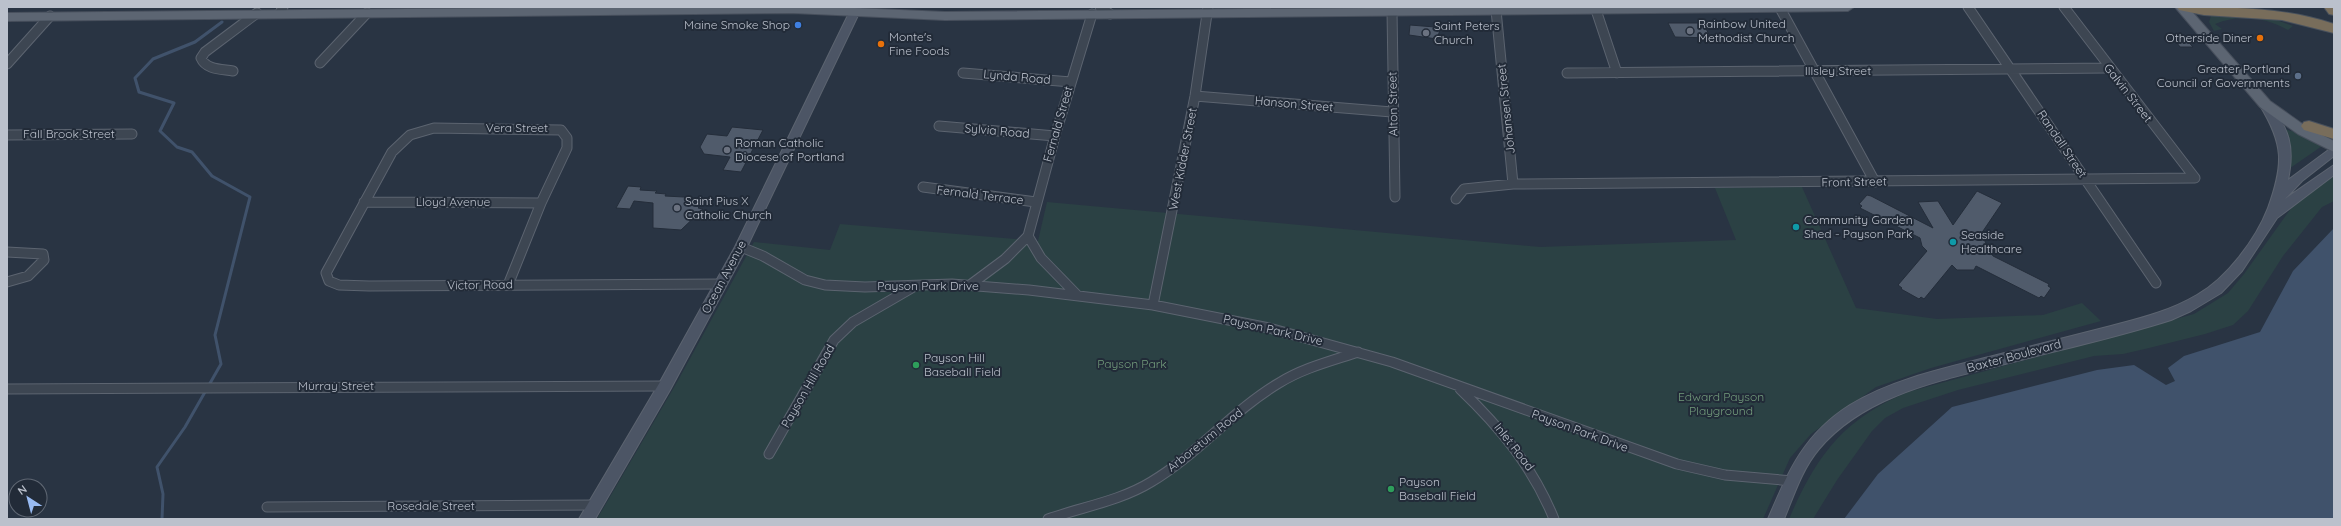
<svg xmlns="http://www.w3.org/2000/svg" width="2341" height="526" font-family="Quicksand,sans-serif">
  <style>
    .green { fill: #2b4144 }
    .water { fill: #40526b }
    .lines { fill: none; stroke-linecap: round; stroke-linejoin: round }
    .stream { stroke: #40526b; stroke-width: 3 }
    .building { fill: #505b6b; stroke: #242d3a }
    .street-casing { stroke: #5c6470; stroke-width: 11 }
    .secondary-casing { stroke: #5c6470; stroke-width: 2 }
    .primary-casing { stroke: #474f5c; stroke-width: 2 }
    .highway-casing { stroke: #48515d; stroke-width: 2 }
    .street { stroke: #3d4652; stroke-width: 9 }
    .secondary { fill: #4c5565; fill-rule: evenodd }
    .primary { fill: #5c6572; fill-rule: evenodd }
    .highway { fill: #786d5b; fill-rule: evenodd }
    .shop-dot { fill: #3f7fe0; stroke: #222b38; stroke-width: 1.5 }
    .worship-dot { fill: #6b7280; stroke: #222b38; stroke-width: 1.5 }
    .food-dot { fill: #e8710a; stroke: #222b38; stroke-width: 1.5 }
    .service-dot { fill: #5c6f8a; stroke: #222b38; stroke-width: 1.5 }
    .culture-dot { fill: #0f9aa8; stroke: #222b38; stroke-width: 1.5 }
    .leisure-dot { fill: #2e9e5b; stroke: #222b38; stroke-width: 1.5 }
    .labels { text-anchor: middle; stroke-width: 4; stroke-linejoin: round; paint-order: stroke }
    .poi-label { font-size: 12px; fill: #bbc1cc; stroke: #222b38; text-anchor: start }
    .street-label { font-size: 12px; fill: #bbc1cc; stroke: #222b38 }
    .park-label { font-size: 12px; fill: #739c7c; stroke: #222b38 }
  </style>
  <rect width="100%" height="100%" fill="#293443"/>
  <path class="green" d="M2246,15L2274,19L2293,26L2288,30C2264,17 2240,14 2215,24L2222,29L2214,31L2209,22L2211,16Z
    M2283,129L2297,132L2322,146L2286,171Z
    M2334,176V201L2322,207L2283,256L2248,311L2233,325L2205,334L2149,348L2123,354L2094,356L1958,390L1903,408L1885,418L1872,431L1837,480L1813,519H1789C1816,456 1843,419 1908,392L2194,314L2228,293L2244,274L2292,207Z
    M1802,187L1856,308L1937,319L2043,315L2082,303L2101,321L1931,368L1876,387L1811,434L1790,458L1763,519H597L676,384L754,242L830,250L840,224L1038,241L1047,202L1540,247L1736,240L1715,188Z"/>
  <path class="water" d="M2334,228V519H1844L1878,474L1952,407L2097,370L2134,365L2166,385L2175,381L2168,368L2184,356L2260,332L2293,271Z"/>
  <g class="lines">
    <path class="stream" d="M162,519L163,494L157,467L185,427L221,364L215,335L250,197L212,176L192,152L177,147L160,131L174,103L139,92L135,78L153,59L195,42L222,22"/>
  </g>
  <path class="building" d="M1668,23H1700L1704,25L1711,38L1675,37Z
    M1410,25L1435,27V30H1440L1437,39L1409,35Z
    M2172,36H2183L2193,47H2180Z
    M732,127L763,130L741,172L723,170L730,157L704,154L700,147L707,134L727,136Z
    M628,186L641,187L640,190L657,191L655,193L666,194L665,196L684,197L702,204L698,208L703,209L681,230L653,228V203L634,201L630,209L616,208Z
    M1977,191L2002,203L1981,234L1993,256L2049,284L2048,286L2051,288L2044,298L2041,296L2039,298L1976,266L1974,270H1957L1952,265L1924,299L1921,297L1919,299L1901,289L1902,288L1898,285L1927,251L1922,246L1920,238L1860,208L1862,206L1859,204L1867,195L1871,196L1933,228L1918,202L1938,201L1953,225Z"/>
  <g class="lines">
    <g class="street-casing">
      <path id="street" d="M1100,7L1110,14
        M1968,7L2156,283
        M2064,7L2195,178
        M1780,8L1875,182
        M1496,10L1513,184
        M1596,10L1617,73
        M1392,11L1395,197
        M280,13L283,7
        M320,63L367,13
        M7,64L50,16
        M233,71C222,69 206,70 201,58L205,52L257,13
        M963,73L1071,82
        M1567,73L2108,68
        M1195,96L1392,112
        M939,126L1055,136
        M7,135L132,134
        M923,187L1036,202
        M1456,199L1464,189L1513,184L2195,178
        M364,202L541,203
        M1028,236L1041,258L1077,295
        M741,247L763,256L805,280L825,285L865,287L952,284L1029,290L1153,305L1269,328L1392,362L1677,464L1725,475L1793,481
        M7,252L43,254L44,260L28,276L7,282
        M508,285L541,203L567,148V138L561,130L434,128L410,135L392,152L326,273L329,281L339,285L369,286L721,284
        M970,285L1005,259L1028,236L1055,136L1092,14
        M1153,305L1195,96L1208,7
        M7,389L665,386
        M1460,389C1500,427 1533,467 1554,519
        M769,454L834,340L853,322L915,286
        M267,507L596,505
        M1048,519C1082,507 1120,501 1151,482C1198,454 1232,411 1279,383C1303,368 1331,361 1358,352"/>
    </g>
    <g class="secondary-casing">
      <path id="secondary" d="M852,7H862L747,247L670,390L595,519H579L660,382L735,247Z
        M2265,100L2269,101C2289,130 2295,146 2288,180L2334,146V156L2302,181L2285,199L2334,165V175L2277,218L2242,271L2221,293L2191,311L2171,320C2118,337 2063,349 2009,363C1943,380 1866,394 1819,449C1802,469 1794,495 1784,519H1768C1789,470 1804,434 1850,405C1893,379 1945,368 1993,356C2032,346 2072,336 2111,326C2141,318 2170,311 2197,295C2227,278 2256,239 2268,208C2284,164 2284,144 2259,104Z"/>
    </g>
    <g class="primary-casing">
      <path id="primary" d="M617,7H832L945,12L1467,7H1854L1848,11L945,20L793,13L7,21V13Z
        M2175,7H2188L2270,101L2308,128L2334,141V152L2298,134L2260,107Z"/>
    </g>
    <g class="highway-casing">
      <path id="highway" d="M2177,7C2231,7 2283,7 2334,24V33L2282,20L2204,15L2179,10Z
        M2324,7H2334V15L2329,14Z
        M2309,121L2334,129V139L2304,130L2301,126L2304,122Z"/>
    </g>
    <use href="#street" class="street"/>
    <use href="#secondary" class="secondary"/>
    <use href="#primary" class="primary"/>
    <use href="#highway" class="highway"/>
  </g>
  <circle class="shop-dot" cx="798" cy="25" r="4"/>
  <g class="worship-dot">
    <circle cx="1690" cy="31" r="4"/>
    <circle cx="1426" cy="33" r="4"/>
    <circle cx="727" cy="150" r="4"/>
    <circle cx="677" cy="208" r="4"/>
  </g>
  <g class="food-dot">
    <circle cx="2260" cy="38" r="4"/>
    <circle cx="881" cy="44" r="4"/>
  </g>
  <circle class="service-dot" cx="2298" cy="76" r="4"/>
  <g class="culture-dot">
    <circle cx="1796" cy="227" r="4"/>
    <circle cx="1953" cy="242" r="4"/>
  </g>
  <g class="leisure-dot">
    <circle cx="916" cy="365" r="4"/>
    <circle cx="1391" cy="489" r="4"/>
  </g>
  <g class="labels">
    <g class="poi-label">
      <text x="1698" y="28">Rainbow United<tspan x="1698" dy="14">Methodist Church</tspan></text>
      <text x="790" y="29" text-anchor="end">Maine Smoke Shop</text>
      <text x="1434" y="30">Saint Peters<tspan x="1434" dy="14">Church</tspan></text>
      <text x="889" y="41">Monte's<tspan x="889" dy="14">Fine Foods</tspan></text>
      <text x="2252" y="42" text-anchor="end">Otherside Diner</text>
      <text x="2290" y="73" text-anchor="end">Greater Portland<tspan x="2290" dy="14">Council of Governments</tspan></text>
      <text x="735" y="147">Roman Catholic<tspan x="735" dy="14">Diocese of Portland</tspan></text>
      <text x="685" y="205">Saint Pius X<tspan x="685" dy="14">Catholic Church</tspan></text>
      <text x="1804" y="224">Community Garden<tspan x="1804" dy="14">Shed - Payson Park</tspan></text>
      <text x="1961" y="239">Seaside<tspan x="1961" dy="14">Healthcare</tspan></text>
      <text x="924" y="362">Payson Hill<tspan x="924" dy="14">Baseball Field</tspan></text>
      <text x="1399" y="486">Payson<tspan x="1399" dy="14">Baseball Field</tspan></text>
    </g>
    <g class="street-label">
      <text x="1838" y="75">Illsley Street</text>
      <text transform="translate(1017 77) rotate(5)" y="4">Lynda Road</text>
      <text transform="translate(2128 93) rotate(52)" y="4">Galvin Street</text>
      <text transform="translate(1294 104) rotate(5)" y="4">Hanson Street</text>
      <text transform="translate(1393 104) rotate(-91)" y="4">Alton Street</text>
      <text transform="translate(1506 109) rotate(-96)" y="4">Johansen Street</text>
      <text transform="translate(1058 124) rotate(-74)" y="4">Fernald Street</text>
      <text x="517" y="132">Vera Street</text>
      <text transform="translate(997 131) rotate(5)" y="4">Sylvia Road</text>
      <text x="69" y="138">Fall Brook Street</text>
      <text transform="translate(2062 144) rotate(56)" y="4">Randall Street</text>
      <text transform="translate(1183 159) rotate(-79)" y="4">West Kidder Street</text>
      <text transform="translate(1854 182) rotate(-1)" y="4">Front Street</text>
      <text transform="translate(980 195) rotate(7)" y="4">Fernald Terrace</text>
      <text x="453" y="206">Lloyd Avenue</text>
      <text transform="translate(724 277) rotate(-62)" y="4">Ocean Avenue</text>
      <text transform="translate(480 285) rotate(-1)" y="4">Victor Road</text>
      <text x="928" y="290">Payson Park Drive</text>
      <text transform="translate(1273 330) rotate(13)" y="4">Payson Park Drive</text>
      <text transform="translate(2014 356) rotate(-15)" y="4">Baxter Boulevard</text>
      <text x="336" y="390">Murray Street</text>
      <text transform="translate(808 386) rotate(-60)" y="4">Payson Hill Road</text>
      <text transform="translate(1580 431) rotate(20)" y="4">Payson Park Drive</text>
      <text transform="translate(1205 440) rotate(-39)" y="4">Arboretum Road</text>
      <text transform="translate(1514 447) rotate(52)" y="4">Inlet Road</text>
      <text x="431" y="510">Rosedale Street</text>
    </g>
    <g class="park-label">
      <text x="1132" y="368">Payson Park</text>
      <text x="1721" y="401">Edward Payson<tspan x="1721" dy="14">Playground</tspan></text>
    </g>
  </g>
  <rect width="2341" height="526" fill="none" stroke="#bbc1cc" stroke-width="16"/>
  <g transform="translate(28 498) rotate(324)"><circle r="19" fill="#222b38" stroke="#5f6773"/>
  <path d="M0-3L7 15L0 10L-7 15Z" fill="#98bbf3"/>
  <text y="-6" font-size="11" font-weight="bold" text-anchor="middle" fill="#bbc1cc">N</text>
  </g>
</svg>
